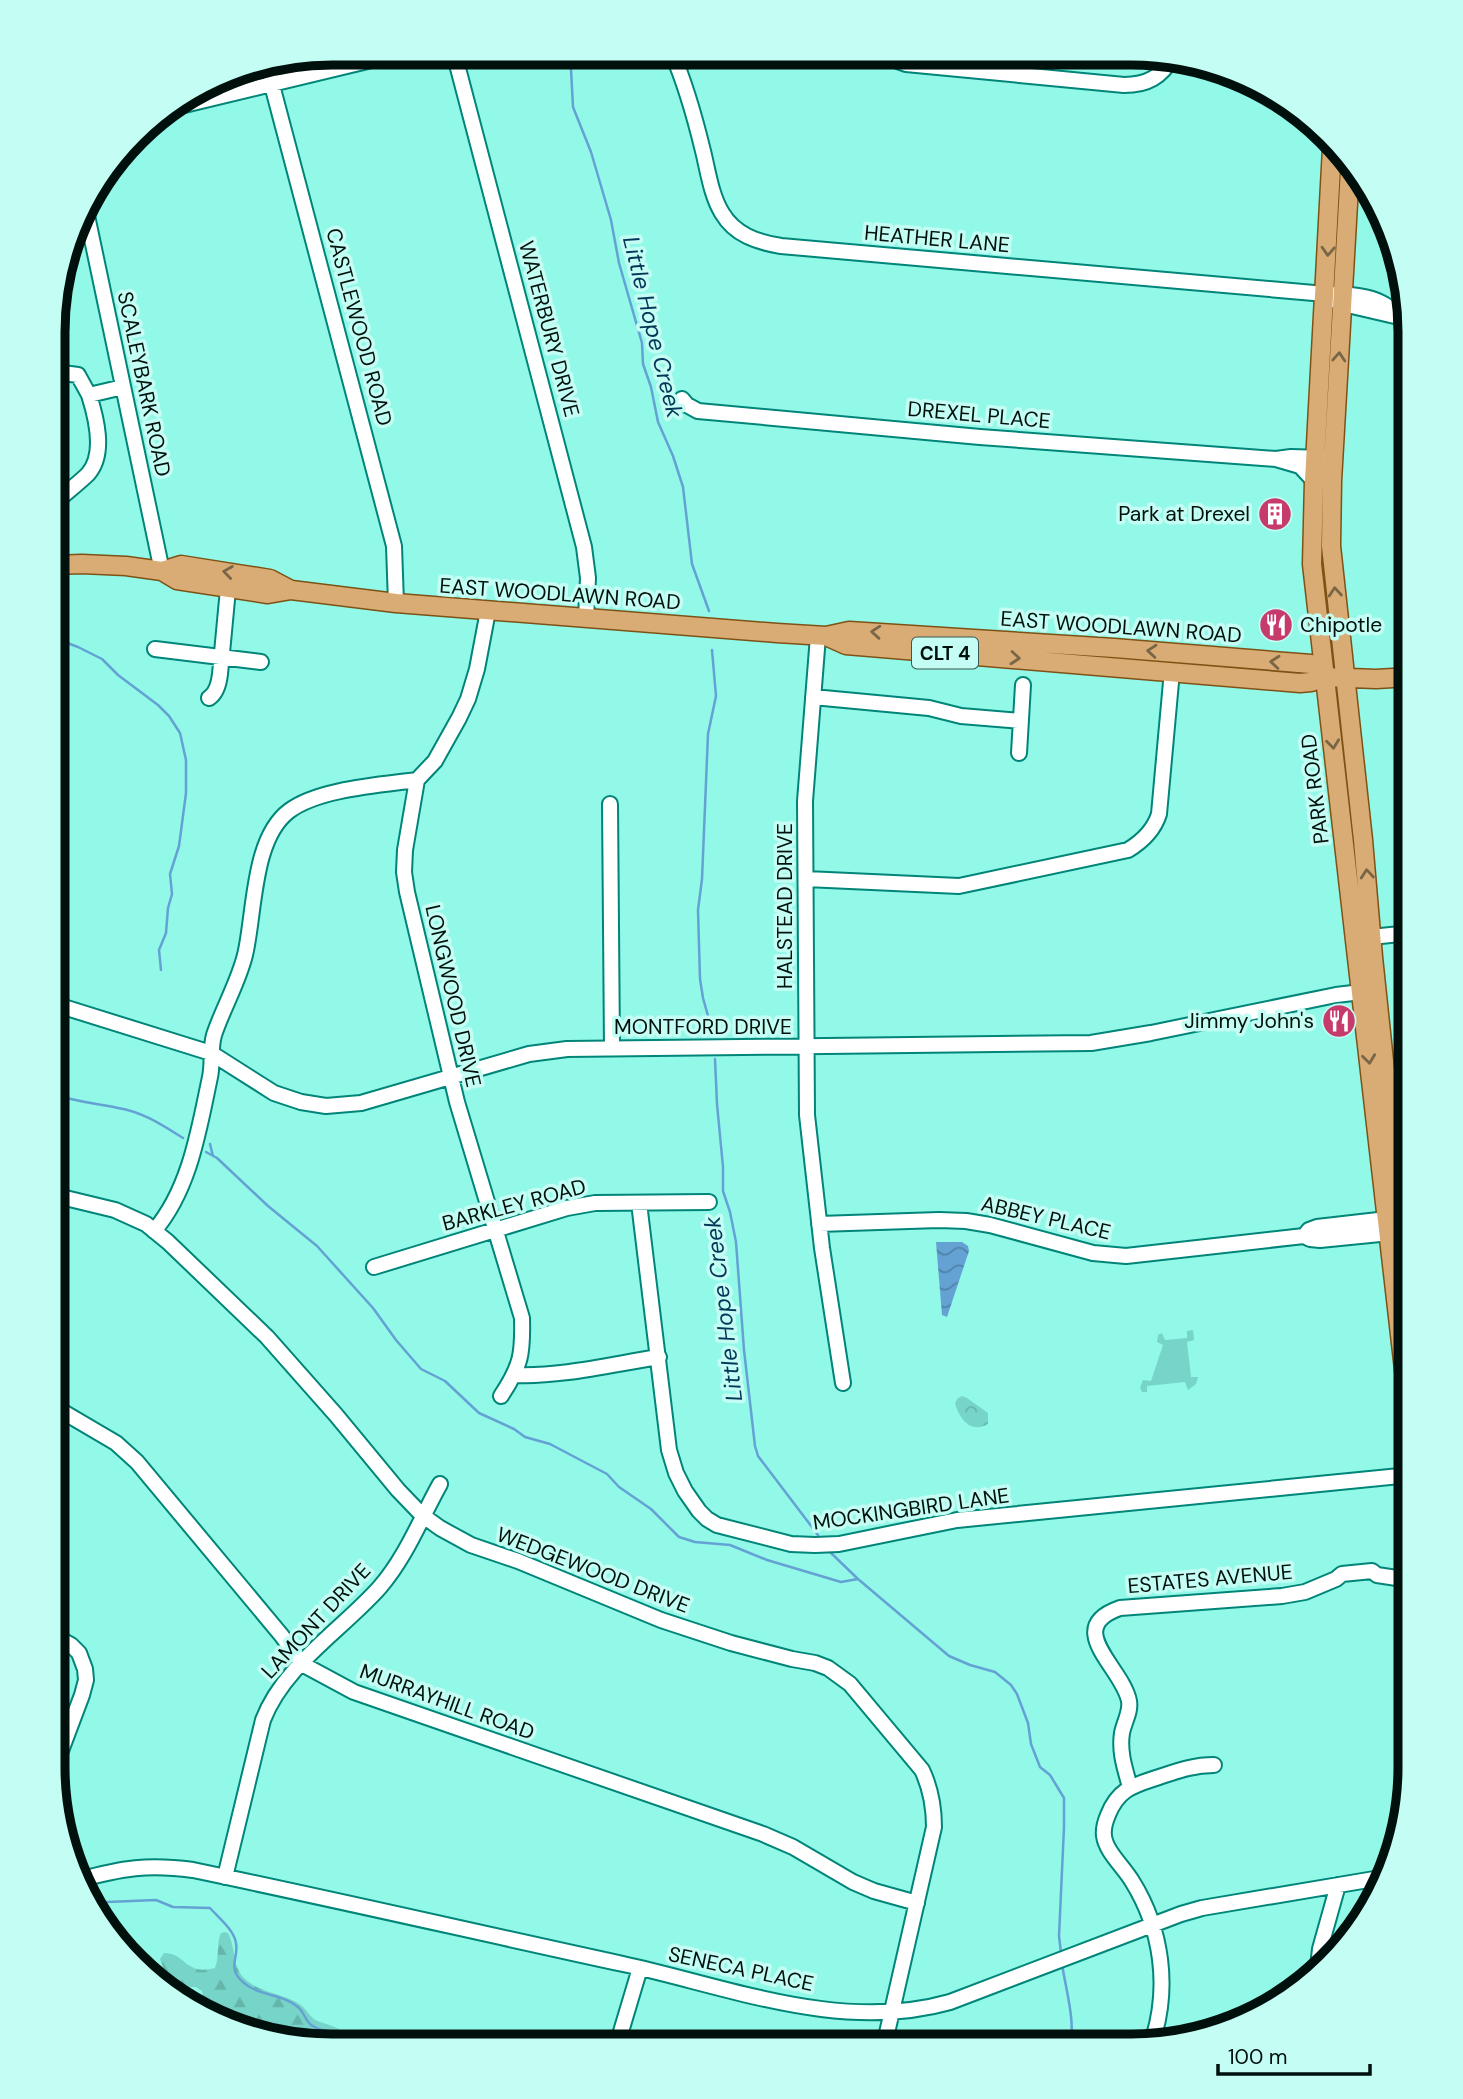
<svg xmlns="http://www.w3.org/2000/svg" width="1463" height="2099" font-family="'DM Sans',sans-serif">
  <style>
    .grass { fill: #76d5c8 }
    .forest { fill: url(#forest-firs) }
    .park { fill: url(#park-crowns) }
    .water { fill: url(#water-waves) }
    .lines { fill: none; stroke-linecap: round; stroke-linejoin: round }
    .stream { stroke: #64a2d3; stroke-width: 2.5 }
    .minor-casing { stroke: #008578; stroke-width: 18 }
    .major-casing { stroke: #7e5215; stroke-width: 21 }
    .minor { stroke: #fff; stroke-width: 14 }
    .major { stroke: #daac75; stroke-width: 18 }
    .oneway { stroke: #786646 }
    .labels { text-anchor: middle; stroke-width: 7; stroke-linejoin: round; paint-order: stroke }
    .shield { fill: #c3fdf3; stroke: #3a5752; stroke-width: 2 }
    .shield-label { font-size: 19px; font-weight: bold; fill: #00100d }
    .street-label { font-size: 21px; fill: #00100d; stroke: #c3fdf3 }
    .poi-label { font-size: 21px; fill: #00100d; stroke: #c3fdf3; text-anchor: end }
    .water-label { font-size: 23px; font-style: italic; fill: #033657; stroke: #c3fdf3 }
    .rim { fill: none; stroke: #00100d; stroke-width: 9 }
  </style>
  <defs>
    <pattern id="forest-firs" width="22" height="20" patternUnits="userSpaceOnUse" patternTransform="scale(1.75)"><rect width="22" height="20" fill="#76d5c8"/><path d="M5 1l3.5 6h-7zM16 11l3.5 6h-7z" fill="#64b6ab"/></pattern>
    <pattern id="park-crowns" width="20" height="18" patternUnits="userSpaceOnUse" patternTransform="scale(1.75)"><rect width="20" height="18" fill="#76d5c8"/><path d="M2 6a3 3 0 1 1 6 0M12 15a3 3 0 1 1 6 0" fill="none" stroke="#64b6ab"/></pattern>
    <pattern id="water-waves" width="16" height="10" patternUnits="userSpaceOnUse" patternTransform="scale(1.75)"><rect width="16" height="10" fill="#64a2d3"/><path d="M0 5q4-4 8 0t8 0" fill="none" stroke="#5083aa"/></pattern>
  </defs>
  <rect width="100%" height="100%" fill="#92f8e8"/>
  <path class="grass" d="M1193,1330L1194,1340L1187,1342L1191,1377H1198L1196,1384L1188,1390L1185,1382L1147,1386V1392H1142L1140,1388L1143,1380L1151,1381L1163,1345L1157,1342L1158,1335L1162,1333L1165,1340L1187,1338V1331Z"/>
  <path class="forest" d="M225,1932L228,1933C236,1948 232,1966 244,1978C258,1992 278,1993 294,2001C304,2005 307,2013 314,2019C318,2022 325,2023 329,2025C341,2029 348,2034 355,2044H295L225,2025L199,2010L203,1997L202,1991L196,1987H173C169,1982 162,1965 160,1959L164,1953C186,1953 185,1976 215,1968C220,1955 216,1944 221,1933Z"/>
  <path class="park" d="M962,1396L967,1398L988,1413V1424C971,1434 959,1419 955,1403L958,1398Z"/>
  <path class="water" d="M936,1242H962L968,1246L969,1251L947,1317L942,1315Z"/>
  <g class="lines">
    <path class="stream" d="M562,53L571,69L573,107L591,152L611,220L619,263L642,343L643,364L651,387L658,422L673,456L683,487L692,564L709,611
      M54,638L78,647L102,659L118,675L158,705L169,716L180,733L186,760V793L179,846L170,874L172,894L168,908L166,933L159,950L161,970
      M712,650L716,696L708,734L702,879L698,910L700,979L703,998L713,1034
      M715,1059L717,1104L723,1167V1191L730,1212L736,1242L744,1350L755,1446L758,1456L818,1535
      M54,1094C75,1102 96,1103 118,1108C143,1112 162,1125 183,1138
      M210,1144L213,1156
      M206,1152L217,1158L268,1206L317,1246L373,1308L396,1340L421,1369L445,1381L479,1413L514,1429L525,1437L550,1444L607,1474L619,1487L651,1509L679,1537L695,1542L730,1545L767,1560L841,1582L858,1579
      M830,1552L858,1579L949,1656L970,1665L995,1672L1011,1685L1017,1694L1028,1723L1031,1744L1040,1767L1050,1775L1064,1798V1827L1059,1936L1061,1953
      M93,1905L107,1902L156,1900L173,1907L210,1908C218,1917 234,1930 236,1943C239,1959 226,1968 244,1983C259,1996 283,1994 298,2007C304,2012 305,2020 311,2025C325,2035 334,2027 348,2044
      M1062,1964C1065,1986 1077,2026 1069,2046"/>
    <g class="minor-casing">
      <path id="minor" d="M454,53L584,547L588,578L586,618
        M672,53C686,85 695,118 703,151C708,171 711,195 722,213C735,235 757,242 781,246L1325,294
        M878,54L906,64L1124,85C1147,85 1162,77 1173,56
        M269,63L272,85L394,546L396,603
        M678,65L699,54
        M172,108L401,53
        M85,206L162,571
        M1325,294C1352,294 1382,295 1399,317L1339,303Z
        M55,372L78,375L89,395L123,387
        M682,399L687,405L698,411L980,437L1276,459
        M1314,481L1300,466L1276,459L1291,457L1325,458
        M55,503C65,493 78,484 88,474C106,454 96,417 89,395
        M488,611L477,669L468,699L459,718L435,761L417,780L405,850L404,872L407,892L457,1102L522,1318C523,1354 521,1366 501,1396
        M818,636L805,801L807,1115L822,1248L843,1383
        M155,649L261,662
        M813,697L929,708L961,716L1021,721
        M209,698C217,693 219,683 220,674L228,589
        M1019,753L1023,685
        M610,804L612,1048
        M806,879L959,886L1128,850C1143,841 1154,830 1159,814L1172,671
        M1371,937L1410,933
        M54,1004L211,1053L274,1093L301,1102L326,1106L361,1103L529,1054L567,1049L1091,1043L1151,1033L1336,995L1370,991
        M53,1195L115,1210L146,1224L168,1242L267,1337L336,1415L398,1490L422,1515L440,1528L471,1545L518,1561L661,1620L731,1643L792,1659L815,1663L828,1668L850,1684L922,1770C931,1789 934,1806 934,1827L884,2046
        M639,1203L669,1450L676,1473L685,1491L699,1511L707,1519L717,1525L791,1544L815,1545L839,1544L957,1520L1410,1475
        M1387,1219L1396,1221L1402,1225L1395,1232L1390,1233L1320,1240L1310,1239L1304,1236L1309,1230L1317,1227Z
        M819,1224L939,1220L966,1221L990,1225L1093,1253L1126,1256L1304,1236
        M154,1231C190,1189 199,1129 210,1077C213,1063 210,1049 214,1035C223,1008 238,983 245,955C255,913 252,839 289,811C318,789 380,785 417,780
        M374,1267L567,1208L595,1203L709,1202
        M515,1375C561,1377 613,1364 659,1357
        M53,1406L116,1443L137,1462L282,1636L302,1664L354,1692L763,1834L793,1847L853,1882L874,1891L917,1903
        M53,1635L71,1645L79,1653L85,1669L86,1680L82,1695L53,1772
        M1130,1787C1125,1769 1119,1752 1122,1733C1124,1722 1131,1712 1129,1701C1123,1668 1062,1628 1120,1608L1282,1596L1305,1592L1336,1579L1342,1574L1372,1571L1377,1575L1410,1580
        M225,1877L263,1720C284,1665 342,1630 380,1587C406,1557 421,1518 440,1484
        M79,1880C122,1868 148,1864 193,1870C337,1900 480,1933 623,1964C729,1987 841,2033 950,2002L1181,1914L1202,1908L1386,1877
        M1317,1975L1320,1949L1338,1885
        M1152,2042C1170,1988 1162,1929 1132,1881C1124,1867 1106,1852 1104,1836C1103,1828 1105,1822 1108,1815C1119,1787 1136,1785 1162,1776C1180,1770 1195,1765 1214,1765
        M617,2045L640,1968"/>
    </g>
    <g class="major-casing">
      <path id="major" d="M1332,148L1314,481L1312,564L1410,1422
        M1350,169L1332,481L1331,546L1363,840L1373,957L1410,1308
        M54,565L82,564L126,566L162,571L177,580L268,594L291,590L396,603L777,633L826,636L849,631L1114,648L1311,664L1325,677
        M162,571L181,565L270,579L291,590
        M826,636L846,645L1300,683L1311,682L1325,677L1376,679L1410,677"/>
    </g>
    <use href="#minor" class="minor"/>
    <use href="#major" class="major"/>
  </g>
  <defs><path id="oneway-chevron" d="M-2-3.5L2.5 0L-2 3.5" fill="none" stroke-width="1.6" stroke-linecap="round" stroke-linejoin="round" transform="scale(1.75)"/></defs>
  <g class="oneway">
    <use href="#oneway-chevron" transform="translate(1328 251) rotate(93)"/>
    <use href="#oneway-chevron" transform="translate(1339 357) rotate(-86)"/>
    <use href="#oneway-chevron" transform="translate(228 572) rotate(-172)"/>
    <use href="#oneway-chevron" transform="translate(1335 592) rotate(-95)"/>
    <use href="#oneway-chevron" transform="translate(876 632) rotate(-176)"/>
    <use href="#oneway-chevron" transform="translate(1152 651) rotate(-175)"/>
    <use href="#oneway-chevron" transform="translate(1015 658) rotate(5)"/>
    <use href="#oneway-chevron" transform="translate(1275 662) rotate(-175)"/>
    <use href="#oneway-chevron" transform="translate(1333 744) rotate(83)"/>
    <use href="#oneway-chevron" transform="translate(1367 874) rotate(-95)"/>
    <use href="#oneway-chevron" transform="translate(1369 1059) rotate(83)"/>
  </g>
  <defs>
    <g id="building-disc" transform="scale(1.75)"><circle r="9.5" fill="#c73b6c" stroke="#c3fdf3"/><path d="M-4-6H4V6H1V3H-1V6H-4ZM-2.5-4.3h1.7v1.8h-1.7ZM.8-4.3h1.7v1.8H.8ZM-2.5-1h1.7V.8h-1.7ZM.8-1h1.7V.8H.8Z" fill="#fff"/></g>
    <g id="restaurant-disc" transform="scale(1.75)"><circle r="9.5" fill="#c73b6c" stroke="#c3fdf3"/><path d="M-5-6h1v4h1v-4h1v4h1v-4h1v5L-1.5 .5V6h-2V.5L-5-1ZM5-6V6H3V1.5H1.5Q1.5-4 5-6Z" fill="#fff"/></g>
  </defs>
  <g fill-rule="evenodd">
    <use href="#building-disc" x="1275" y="514"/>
    <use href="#restaurant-disc" x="1276" y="625"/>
    <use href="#restaurant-disc" x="1339" y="1021"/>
  </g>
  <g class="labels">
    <rect class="shield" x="912" y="637.5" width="66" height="31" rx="5"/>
    <g class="shield-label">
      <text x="945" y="660">CLT 4</text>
    </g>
    <g class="street-label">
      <text transform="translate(937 239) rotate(5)" y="7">HEATHER LANE</text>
      <text transform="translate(359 327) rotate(75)" y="7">CASTLEWOOD ROAD</text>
      <text transform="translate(549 329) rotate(75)" y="7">WATERBURY DRIVE</text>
      <text transform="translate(144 384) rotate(78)" y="7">SCALEYBARK ROAD</text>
      <text transform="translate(979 415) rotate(5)" y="7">DREXEL PLACE</text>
      <text transform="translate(560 594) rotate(4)" y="7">EAST WOODLAWN ROAD</text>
      <text transform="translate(1121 627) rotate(4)" y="7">EAST WOODLAWN ROAD</text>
      <text transform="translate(1315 789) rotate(-97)" y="7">PARK ROAD</text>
      <text transform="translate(785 906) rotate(-90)" y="7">HALSTEAD DRIVE</text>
      <text transform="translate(453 996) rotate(77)" y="7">LONGWOOD DRIVE</text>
      <text x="703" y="1034">MONTFORD DRIVE</text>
      <text transform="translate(514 1205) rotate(-15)" y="7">BARKLEY ROAD</text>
      <text transform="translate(1046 1218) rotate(13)" y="7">ABBEY PLACE</text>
      <text transform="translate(911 1509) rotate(-8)" y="7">MOCKINGBIRD LANE</text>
      <text transform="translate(593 1570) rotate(21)" y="7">WEDGEWOOD DRIVE</text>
      <text transform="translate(1210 1579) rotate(-5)" y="7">ESTATES AVENUE</text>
      <text transform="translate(316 1621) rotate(-47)" y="7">LAMONT DRIVE</text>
      <text transform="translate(447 1702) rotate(20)" y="7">MURRAYHILL ROAD</text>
      <text transform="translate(741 1969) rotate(12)" y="7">SENECA PLACE</text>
    </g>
    <g class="poi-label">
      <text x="1250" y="521">Park at Drexel</text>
      <text x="1300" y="632" text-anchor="start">Chipotle</text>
      <text x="1314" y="1028">Jimmy John's</text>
    </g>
    <g class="water-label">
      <text transform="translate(653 327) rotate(76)" y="8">Little Hope Creek</text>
      <text transform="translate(723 1309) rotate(-97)" y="8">Little Hope Creek</text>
    </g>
  </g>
  <path d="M0 0H1463V2099H0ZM332 65H1131A267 267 0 0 1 1398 332V1767A267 267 0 0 1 1131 2034H332A267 267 0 0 1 65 1767V332A267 267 0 0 1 332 65Z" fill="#c3fdf3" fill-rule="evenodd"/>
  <path class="rim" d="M332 65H1131A267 267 0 0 1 1398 332V1767A267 267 0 0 1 1131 2034H332A267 267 0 0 1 65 1767V332A267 267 0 0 1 332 65Z"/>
  <path d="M1218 2064v10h152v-10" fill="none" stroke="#00100d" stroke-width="3.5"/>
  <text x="1228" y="2064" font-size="21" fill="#00100d" stroke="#c3fdf3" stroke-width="5" paint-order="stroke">100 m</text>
</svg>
